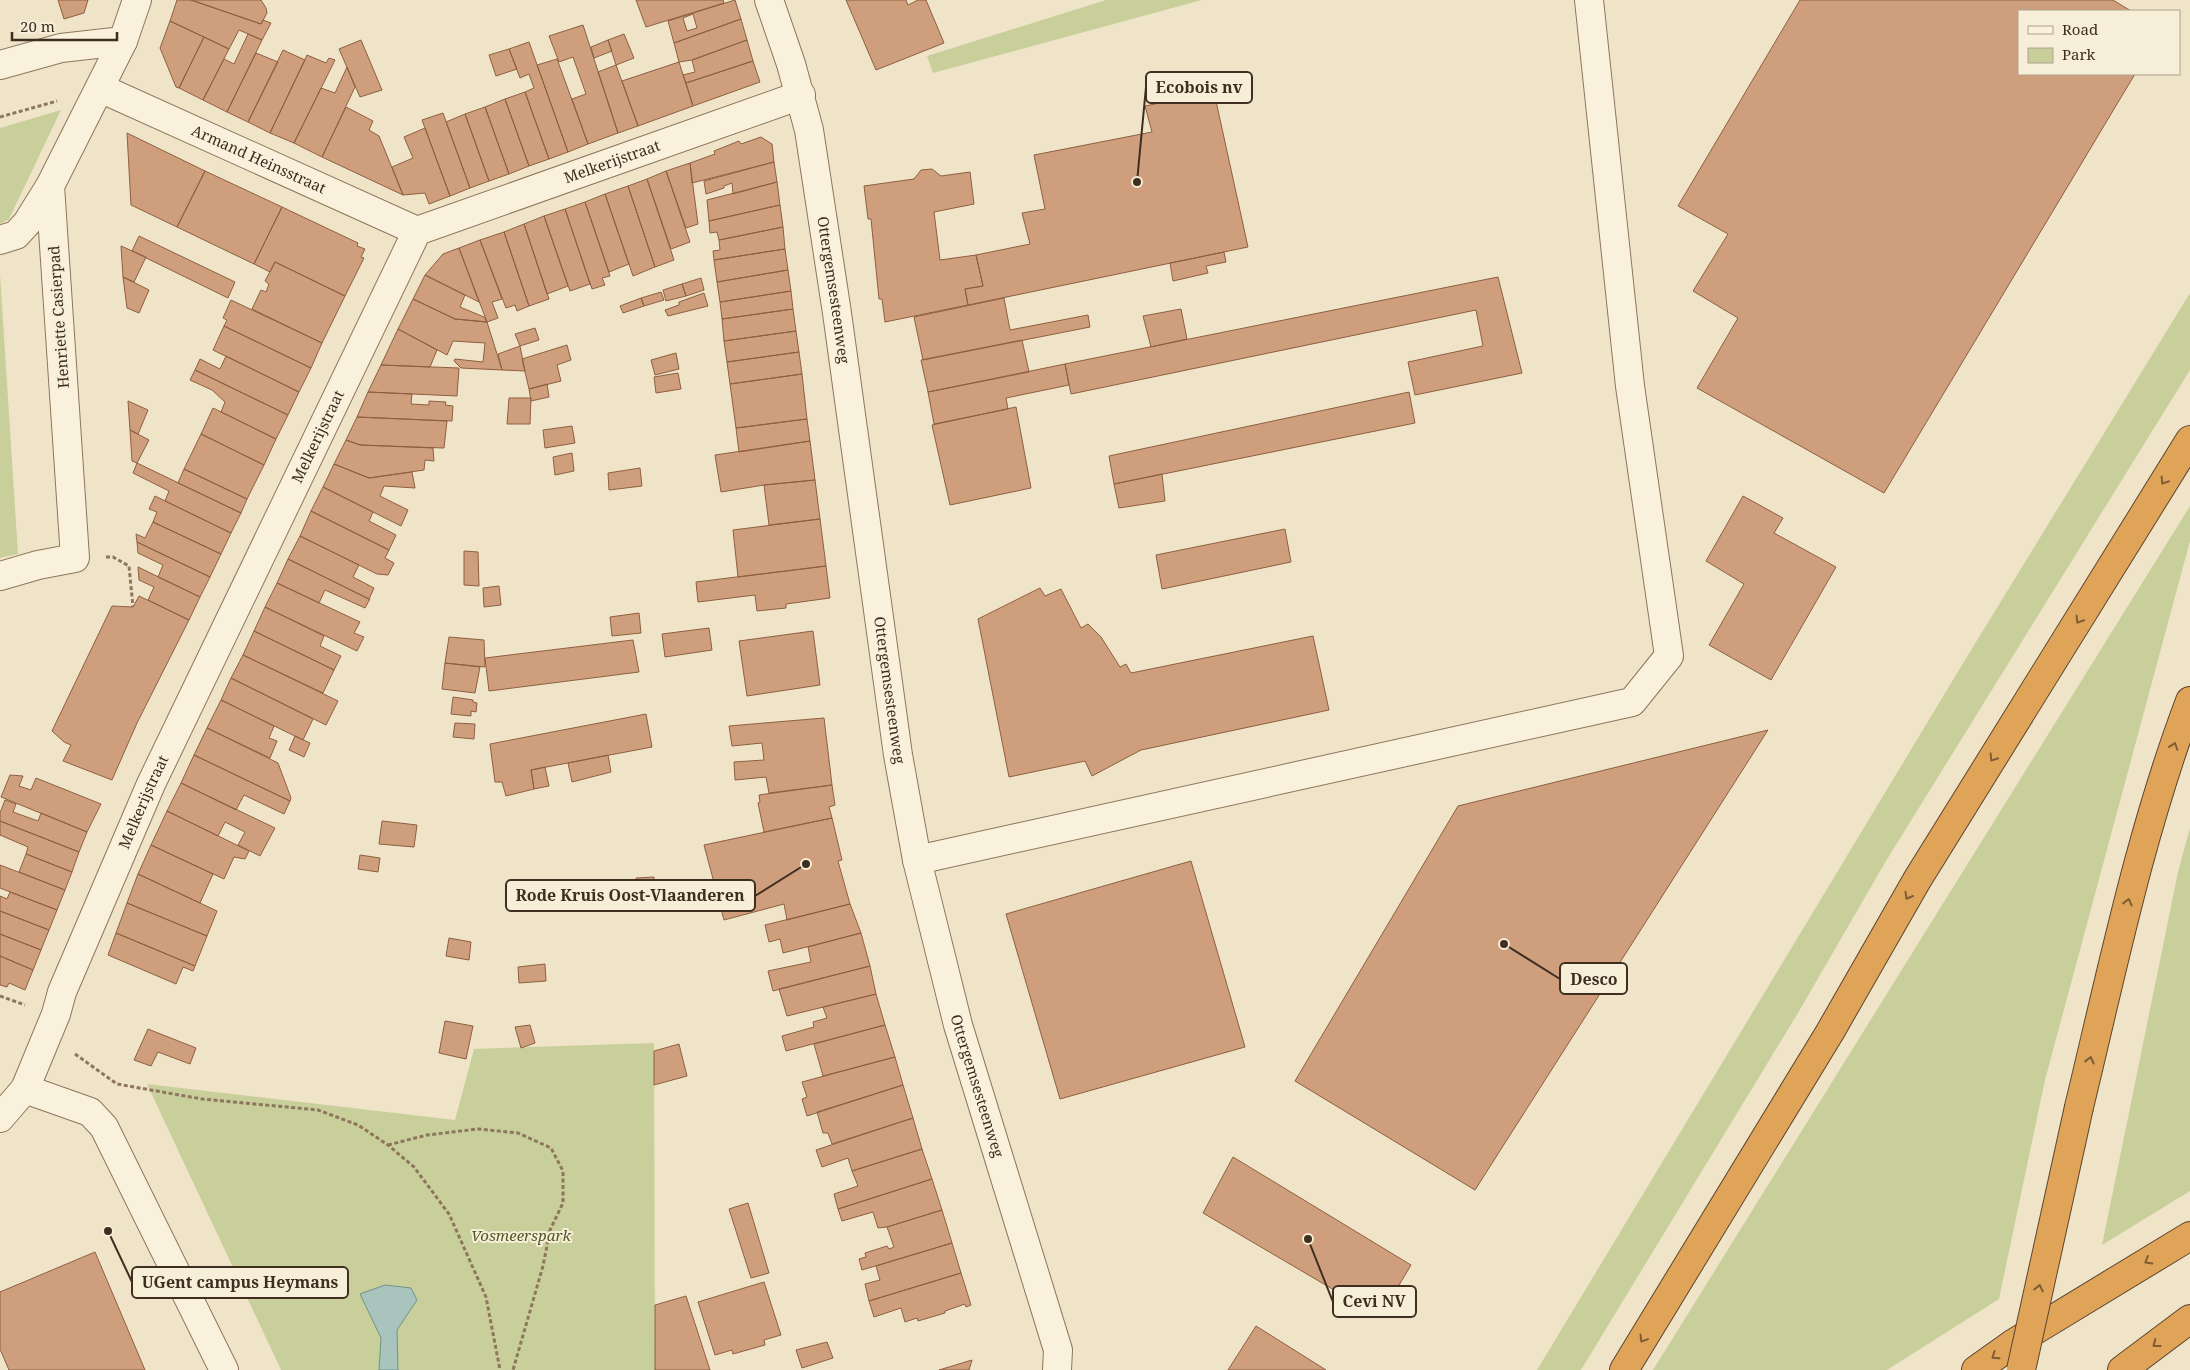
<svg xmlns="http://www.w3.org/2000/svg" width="2190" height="1370" font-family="'Noto Serif',serif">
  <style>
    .green { fill: #c9cf9b }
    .water { fill: #a9c4bc; stroke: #6f938a }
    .building { fill: #cf9f7d; stroke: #8d5f41; fill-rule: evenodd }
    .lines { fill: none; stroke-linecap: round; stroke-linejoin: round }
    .minor-casing { stroke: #8d765c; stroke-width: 30 }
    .highway-casing { stroke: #5b4430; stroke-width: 30 }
    .path { stroke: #8d765c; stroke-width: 3; stroke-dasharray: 4 2.5; stroke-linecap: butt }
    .minor { stroke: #faf1dc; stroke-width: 28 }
    .highway { stroke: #e0a458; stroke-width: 28 }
    .highway-bridge-casing { stroke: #5b4430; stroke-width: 30; stroke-linecap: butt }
    .highway-bridge { stroke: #e0a458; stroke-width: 28 }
    .oneway { stroke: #7e5d36 }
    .labels { text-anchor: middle; stroke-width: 4; stroke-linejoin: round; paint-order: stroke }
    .street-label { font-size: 15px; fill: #3d2e20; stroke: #f7eed8 }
    .park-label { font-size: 15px; font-style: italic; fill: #4d5a26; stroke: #f7eed8 }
    .leader { fill: none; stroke: #3d2e20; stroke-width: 2 }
    .callout-dot { fill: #3d2e20; stroke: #f7eed8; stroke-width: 2 }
    .callout { fill: #f7eed8; stroke: #3d2e20; stroke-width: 2 }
    .callout-label { font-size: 16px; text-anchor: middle; font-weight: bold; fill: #3d2e20 }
  </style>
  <rect width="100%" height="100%" fill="#f0e4c8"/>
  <path class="green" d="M1106,0H1202L933,73L927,56Z
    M61,110L9,219L0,224V128Z
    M0,274L18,554L0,558Z
    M2190,293V370L1886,861L1798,1013L1581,1370H1537L1968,655Z
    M2190,506V541L2045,1080L1999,1299L1887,1370H1653Z
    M2190,828V1191L2102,1245L2178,872Z
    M654,1043L655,1370H281L147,1084L455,1120L474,1049Z"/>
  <path class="water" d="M385,1285L411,1288L417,1300L397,1330L398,1370H379L381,1338L360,1294Z"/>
  <path class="building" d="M58,0H88L84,13L64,19Z
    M177,0H191L261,24L263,20L271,23L262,40L239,30L229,49L170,21Z
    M191,0H261L266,8L267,13L261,24Z
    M636,0H723L724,3L646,27Z
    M735,0L741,19L674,43L668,21ZM693,14L697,28L687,31L683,18Z
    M846,0H906L908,5L918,0H926L944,43L876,70Z
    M1800,0H2113L2131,11H2019V74H2135L1884,493L1697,388L1738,318L1693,291L1728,234L1678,206Z
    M741,19L747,40L692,60L679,62L674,43Z
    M170,21L204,37L179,88L176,87L160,48Z
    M583,25L618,133L588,144L572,99L586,94L573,57L559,62L549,36Z
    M248,34L262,40L227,112L203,100L224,59L234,64Z
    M624,34L634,58L616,65L608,40Z
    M204,37L229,49L203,100L179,88Z
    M361,40L382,90L360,97L339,49Z
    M608,40L612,51L594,58L591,47Z
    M747,40L753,61L686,83L683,75L695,72L692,60Z
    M529,42L568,152L549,159L525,92L534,88L529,74L520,78L509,49Z
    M509,49L517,69L496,76L489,55Z
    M283,50L305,60L270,133L248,122Z
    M256,53L278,62L248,122L227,112Z
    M307,55L326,63L329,58L335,60L294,143L270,133Z
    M557,59L588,144L568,152L537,65Z
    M753,61L760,82L693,106L686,83Z
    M679,62L693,106L638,126L622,81Z
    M616,65L638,126L618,133L598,72Z
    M347,67L355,87L322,157L294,143L321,88L335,93Z
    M525,92L549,159L529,166L505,99Z
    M1214,92L1248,247L968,305L965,289L983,286L976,255L1030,244L1022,213L1045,209L1034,155L1152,132L1145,106Z
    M505,99L529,166L509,174L485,107Z
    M346,107L373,121L369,130L379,136L403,195L322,157Z
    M485,107L509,174L489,181L465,114Z
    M443,113L470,188L450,196L422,120Z
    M465,114L489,181L470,188L446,122Z
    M425,128L450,196L429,204L425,193L403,195L392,167L413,158L404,137Z
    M127,133L205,171L177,227L131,205Z
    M761,137L772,144L774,162L692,183L690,163L715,154L714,151L739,141L741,144Z
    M774,162L777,182L733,194L732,183L724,186V188L706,194L704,181Z
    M690,163L698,224L686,228L666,171Z
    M932,169L941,176L970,172L974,204L934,212L940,260L976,255L983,286L965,289L968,305L885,322L882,299H879L871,219H868L864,186L914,179L921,170Z
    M205,171L282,207L254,264L177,227Z
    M666,171L690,242L671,249L647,179Z
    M647,179L674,260L655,267L628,186Z
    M777,182L780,205L709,221L707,200Z
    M628,186L655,267L633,276L605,194Z
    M605,194L629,264L609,272L585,202Z
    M585,202L610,276L602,278L605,285L592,289L565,209Z
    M780,205L783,227L719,240L717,232L710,233L709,221Z
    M282,207L358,243L357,246L365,249L361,257L364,258L345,296L275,262L270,272L254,264Z
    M565,209L590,284L570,291L544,216Z
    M544,216L568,286L547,294L524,224Z
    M524,224L549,299L529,306L504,232Z
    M783,227L785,249L714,260L713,251L720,250L719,240Z
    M504,232L529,306L517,311L515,305L506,308L480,240Z
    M139,236L235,282L228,298L132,251Z
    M480,240L502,299L492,302L498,318L487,322L459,248Z
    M121,246L146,257L134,282L123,277Z
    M459,248L479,302L425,275L443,254Z
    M785,249L788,270L717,282L714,260Z
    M1224,252L1226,262L1206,266L1208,273L1173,281L1170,263Z
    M275,262L345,296L322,343L252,309L261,290L266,292L269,284L265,281Z
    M788,270L791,291L720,302L717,282Z
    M425,275L465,295L460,307L484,317L487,322L455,319L413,299Z
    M123,277L149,290L139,313L127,308Z
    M1498,277L1522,373L1415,395L1408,362L1483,346L1476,310L1071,394L1065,364Z
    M701,278L704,290L686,296L682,284Z
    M682,284L686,296L666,301L663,290Z
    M791,291L793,309L722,319L720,302Z
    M661,292L664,300L644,306L641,298Z
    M704,293L708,306L668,316L665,310L679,305V302Z
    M641,298L644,306L623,313L620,306Z
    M1004,298L1010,330L1088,315L1090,327L923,360L914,317Z
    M413,299L455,319L487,322L502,370L461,368L454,361L455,359L483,362L485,343L453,341L447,355L398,329Z
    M231,300L322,343L311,368L224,326L227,320L223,318Z
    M793,309L796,331L724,341L722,319Z
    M1181,309L1187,339L1151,347L1143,316Z
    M224,326L311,368L299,392L213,350Z
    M535,328L539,340L520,346L515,334Z
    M398,329L437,350L430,367L381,365Z
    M796,331L799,352L727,362L724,341Z
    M1022,340L1029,372L928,392L921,360Z
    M567,345L571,360L557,365L561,381L529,389L522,359Z
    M520,346L525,371L502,370L498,354Z
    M799,352L802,374L730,384L727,362Z
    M676,353L679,369L655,375L651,360Z
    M226,356L299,392L288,415L195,370L200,359L220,369Z
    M1065,364L1069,385L1006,398L1008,409L934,424L928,392Z
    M381,365L459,368L457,396L368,392Z
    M195,370L288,415L276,439L221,412L225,402L212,390L190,380Z
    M678,373L681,389L656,393L654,377Z
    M802,374L807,419L736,428L730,384Z
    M547,384L549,397L531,401L529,389Z
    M368,392L412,394L411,404L429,405V401L446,402L445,405L453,406L452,421L357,417Z
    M1409,392L1415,423L1114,484L1109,456Z
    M509,398H531L530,424H507Z
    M128,401L148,410L138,434L130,430Z
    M1016,407L1031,488L950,505L932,425Z
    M213,408L276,439L264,465L201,434Z
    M357,417L447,421L444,448L360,445L346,440Z
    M807,419L810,441L739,452L736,428Z
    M572,426L575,443L545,448L543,430Z
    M130,430L149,440L137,463L132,461Z
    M201,434L264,465L247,499L184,469Z
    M346,440L360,445L433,448L434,461L425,460L424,470L369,478L334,464Z
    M810,441L815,480L764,485L721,492L715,455Z
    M572,453L574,471L555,475L553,457Z
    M137,463L241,513L231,533L165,501L169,491L133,473Z
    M334,464L369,478L412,472L415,488L384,486L380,496L408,510L401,526L323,487Z
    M640,468L642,486L609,490L608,473Z
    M184,469L247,499L241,513L178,483Z
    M1162,474L1165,501L1119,508L1114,484Z
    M815,480L820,519L769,525L764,485Z
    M323,487L373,512L369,521L396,535L389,550L311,511Z
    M155,496L231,533L221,554L153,522L157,512L149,509Z
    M1743,496L1783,518L1774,533L1836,567L1771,680L1709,645L1744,584L1706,561Z
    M311,511L389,550L385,558L394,563L388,575L377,574L300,536Z
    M820,519L826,566L738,577L733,530Z
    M153,522L221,554L210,577L137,542L136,534L145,538Z
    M1285,529L1291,562L1162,589L1156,555Z
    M300,536L359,565L353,577L374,588L369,599L288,559Z
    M137,542L210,577L200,597L158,577L163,565L138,553Z
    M464,551L478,552L479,586L464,585Z
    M288,559L369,599H370L365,608L325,590L319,603L277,583Z
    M826,566L830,598L786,604V608L757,611L755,595L698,602L696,582Z
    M138,567L200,597L189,620L148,600L154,587L139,580Z
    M277,583L360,622L354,633L364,637L357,651L265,607Z
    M499,586L501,605L484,607L483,588Z
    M1040,588L1045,596L1061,589L1081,628L1088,624L1101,637L1120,667L1126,664L1131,673L1313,636L1329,710L1141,750L1092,776L1085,761L1009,777L978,619Z
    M139,596L189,620L137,723L112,780L63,761L71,745L64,742L52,731L112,606L133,607Z
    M265,607L324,636L320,646L341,656L334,670L254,631Z
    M639,613L641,633L612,636L610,617Z
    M709,628L712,650L665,657L662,634Z
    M254,631L334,670L323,693L243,655Z
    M813,631L820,685L747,696L739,641Z
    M449,637L484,640L485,667L445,663Z
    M633,640L639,672L489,691L485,658Z
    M243,655L338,701L326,725L231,678Z
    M445,663L480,667L475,693L442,689Z
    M231,678L313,719L303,740L221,700Z
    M453,697L473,700V702L477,703L476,712L471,711V716L451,714Z
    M221,700L274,726L269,738L277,741L270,758L207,728Z
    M646,714L652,747L531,770L534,789L506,796L502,782H495L490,744Z
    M824,718L832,785L769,793L766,777L735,780L734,762L764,760L762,743L732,746L729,726Z
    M455,723L475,724L474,739L453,737Z
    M207,728L278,763L291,798L290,801L194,755Z
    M1768,730L1475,1190L1295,1081L1458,806Z
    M295,736L310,743L304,757L289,750Z
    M194,755L290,801L284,814L244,795L236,810L181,783Z
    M608,755L611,772L572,782L568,763Z
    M545,767L549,786L534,789L531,770Z
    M10,775L23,776L19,786L31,790L36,778L101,804L87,832L1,797Z
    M181,783L275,828L260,856L238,845L245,832L225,822L218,836L167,811Z
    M832,785L835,805L829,807L832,818L764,832L758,803L760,802L759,795Z
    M5,800L16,804L13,812L38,821L41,813L87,832L79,852L0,821V813Z
    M167,811L249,851L245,859L234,857L224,879L151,845Z
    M832,818L842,860L838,861L850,904L787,920L784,904L724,920L704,845Z
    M0,821L79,852L72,872L26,854L28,847L0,835Z
    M382,821L417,825L414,847L379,844Z
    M151,845L213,874L200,903L138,874Z
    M26,854L72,872L65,890L19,872Z
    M360,855L380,858L378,872L358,869Z
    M1191,861L1245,1047L1060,1099L1006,914Z
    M0,865L65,890L57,910L0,888Z
    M138,874L217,911L207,936L127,903Z
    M654,877L655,906H637L636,878Z
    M10,892L57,910L49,930L0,911V896L7,899Z
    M127,903L207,936L195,966L116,933Z
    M850,904L861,933L783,953L780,939L769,942L765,925Z
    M0,911L49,930L41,950L0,934Z
    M116,933L195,966L193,971L183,967L176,984L108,955Z
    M861,933L870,966L773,991L768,971L811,962L808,947Z
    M0,934L41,950L33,970L0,956Z
    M449,938L471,942L469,960L446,956Z
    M0,956L33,970L25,990L9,983L7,987L0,985Z
    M545,964L546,981L519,983L518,967Z
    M870,966L876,994L787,1016L779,989Z
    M876,994L885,1025L786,1051L782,1036L814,1027L813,1022L827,1018L823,1007Z
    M445,1021L473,1026L466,1059L439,1053Z
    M530,1025L535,1043L521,1048L515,1027Z
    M885,1025L895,1057L823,1076L814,1044Z
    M148,1029L196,1048L190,1064L158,1052L151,1066L134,1060Z
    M679,1044L687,1076L654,1085V1051Z
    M895,1057L903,1085L807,1116L802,1099L807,1097L802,1082Z
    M903,1085L913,1118L832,1144L828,1133H823L817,1112Z
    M913,1118L922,1149L852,1171L848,1158L822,1167L816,1150Z
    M922,1149L932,1179L838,1209L834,1194L858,1186L852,1171Z
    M1233,1157L1411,1265L1380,1317L1203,1213Z
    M932,1179L942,1210L887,1227L878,1228L873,1212L842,1221L838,1209Z
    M748,1203L769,1273L751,1278L729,1209Z
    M942,1210L952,1243L862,1270L859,1259L866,1257L865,1253L887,1246L889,1249L894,1247L887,1227Z
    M952,1243L961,1273L869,1301L865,1284L880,1280L876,1266Z
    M95,1252L145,1370H9L0,1349V1292Z
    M961,1273L971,1305L966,1307L965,1304L945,1311V1313L918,1321L917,1318L905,1322L901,1308L874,1317L869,1301Z
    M764,1282L781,1335L764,1340L765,1345L733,1354L732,1350L715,1355L698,1302Z
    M686,1296L710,1370H655V1305Z
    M1256,1326L1326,1370H1228Z
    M827,1342L833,1358L802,1368L796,1350Z
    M972,1360L969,1370H939Z"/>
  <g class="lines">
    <g class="minor-casing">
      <g id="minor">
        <path id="s1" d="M769,0L791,64L809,130L837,313L898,755L917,860L958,1025L1058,1350L1057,1370"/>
        <path d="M0,65L61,48L123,41"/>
        <path id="s2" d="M100,88L417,231"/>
        <path d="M0,240L16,235L27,223L50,186"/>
        <path d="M0,576L38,565L75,558L50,186L123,41L137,0"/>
        <path d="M917,860L1632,702L1669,656L1630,386L1589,0"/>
        <path d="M25,1089L90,1112L104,1127L224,1370"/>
        <path id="s3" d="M0,1118L25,1089L56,1014L62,992L151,784L417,231L801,95"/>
      </g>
    </g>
    <g class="highway-casing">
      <path id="highway" d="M2079,1107C2112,971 2140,833 2190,701
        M1624,1370L1830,1032L1917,880L2190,440
        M1976,1370L2014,1343L2190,1236
        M2122,1370L2190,1319"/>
    </g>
    <path class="path" d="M0,117L57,101
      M106,557H113L129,566L133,607
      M0,996L25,1005
      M75,1054L117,1084L202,1099L318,1110L358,1125L388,1145L414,1167L449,1214L486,1297L500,1370
      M388,1145L427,1135L478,1129L518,1133L551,1148L563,1171V1203L550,1230L543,1266L513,1370"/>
    <use href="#minor" class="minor"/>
    <use href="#highway" class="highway"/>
    <g class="highway-bridge-casing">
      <path id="highway-bridge" d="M2021,1370L2079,1107"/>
    </g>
    <use href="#highway-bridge" class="highway-bridge"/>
  </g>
  <defs><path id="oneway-chevron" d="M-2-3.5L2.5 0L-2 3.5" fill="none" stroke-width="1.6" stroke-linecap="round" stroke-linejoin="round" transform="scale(1.25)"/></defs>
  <g class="oneway">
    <use href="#oneway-chevron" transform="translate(2164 481) rotate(122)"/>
    <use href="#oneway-chevron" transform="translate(2079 620) rotate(122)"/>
    <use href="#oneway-chevron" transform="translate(2174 746) rotate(-71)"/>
    <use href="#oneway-chevron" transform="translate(1993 758) rotate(122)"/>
    <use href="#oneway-chevron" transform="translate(1908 896) rotate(120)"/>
    <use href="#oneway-chevron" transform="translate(2128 902) rotate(-76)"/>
    <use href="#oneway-chevron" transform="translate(2090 1060) rotate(-76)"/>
    <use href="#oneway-chevron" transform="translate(2148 1261) rotate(149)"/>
    <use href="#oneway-chevron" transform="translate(2039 1288) rotate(-78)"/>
    <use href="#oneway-chevron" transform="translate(1643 1339) rotate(121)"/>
    <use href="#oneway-chevron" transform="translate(2156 1344) rotate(143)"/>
    <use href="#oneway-chevron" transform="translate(1995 1356) rotate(145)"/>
  </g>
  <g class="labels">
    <g class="street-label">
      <text dy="5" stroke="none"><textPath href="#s2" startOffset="174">Armand Heinsstraat</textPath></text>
      <text dy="5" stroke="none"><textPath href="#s3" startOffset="1189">Melkerijstraat</textPath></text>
      <text dy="5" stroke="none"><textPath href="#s1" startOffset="298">Ottergemsesteenweg</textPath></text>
      <text transform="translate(59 317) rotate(-94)" y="5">Henriette Casierpad</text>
      <text dy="5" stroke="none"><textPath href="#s3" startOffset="754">Melkerijstraat</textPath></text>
      <text dy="5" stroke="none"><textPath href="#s1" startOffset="702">Ottergemsesteenweg</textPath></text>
      <text dy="5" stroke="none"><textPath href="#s3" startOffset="349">Melkerijstraat</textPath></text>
      <text dy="5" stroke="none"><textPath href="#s1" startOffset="1108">Ottergemsesteenweg</textPath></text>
    </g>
    <g class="park-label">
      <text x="521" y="1241">Vosmeerspark</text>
    </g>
  </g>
  <path class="leader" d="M1137 182L1146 87M806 864L755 896M1504 944L1560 979M108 1231L132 1282M1308 1239L1333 1302"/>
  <g class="callout-dot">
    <circle cx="1137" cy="182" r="5"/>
    <circle cx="806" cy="864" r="5"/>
    <circle cx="1504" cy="944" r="5"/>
    <circle cx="108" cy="1231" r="5"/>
    <circle cx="1308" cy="1239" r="5"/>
  </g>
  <g class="callout">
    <rect x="1146" y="72" width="106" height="31" rx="5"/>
    <rect x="506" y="880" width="249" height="31" rx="5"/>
    <rect x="1560" y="963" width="67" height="31" rx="5"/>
    <rect x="132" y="1267" width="216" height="31" rx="5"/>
    <rect x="1333" y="1286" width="83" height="31" rx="5"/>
  </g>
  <g class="callout-label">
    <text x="1199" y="93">Ecobois nv</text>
    <text x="630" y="901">Rode Kruis Oost-Vlaanderen</text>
    <text x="1594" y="985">Desco</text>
    <text x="240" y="1288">UGent campus Heymans</text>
    <text x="1374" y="1307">Cevi NV</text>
  </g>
  <rect x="2018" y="10" width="162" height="65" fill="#f7eed8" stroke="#ada18e"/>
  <rect x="2028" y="26" width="25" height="8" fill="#faf1dc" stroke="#ada18e"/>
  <text x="2062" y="35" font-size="15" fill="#3d2e20">Road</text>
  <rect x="2028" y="48" width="25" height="15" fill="#c9cf9b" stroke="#ada18e"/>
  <text x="2062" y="60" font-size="15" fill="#3d2e20">Park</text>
  <path d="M12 32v8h105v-8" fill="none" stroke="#3d2e20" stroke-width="2.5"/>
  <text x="20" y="32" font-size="15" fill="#3d2e20" stroke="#f7eed8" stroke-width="4" paint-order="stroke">20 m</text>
</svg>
